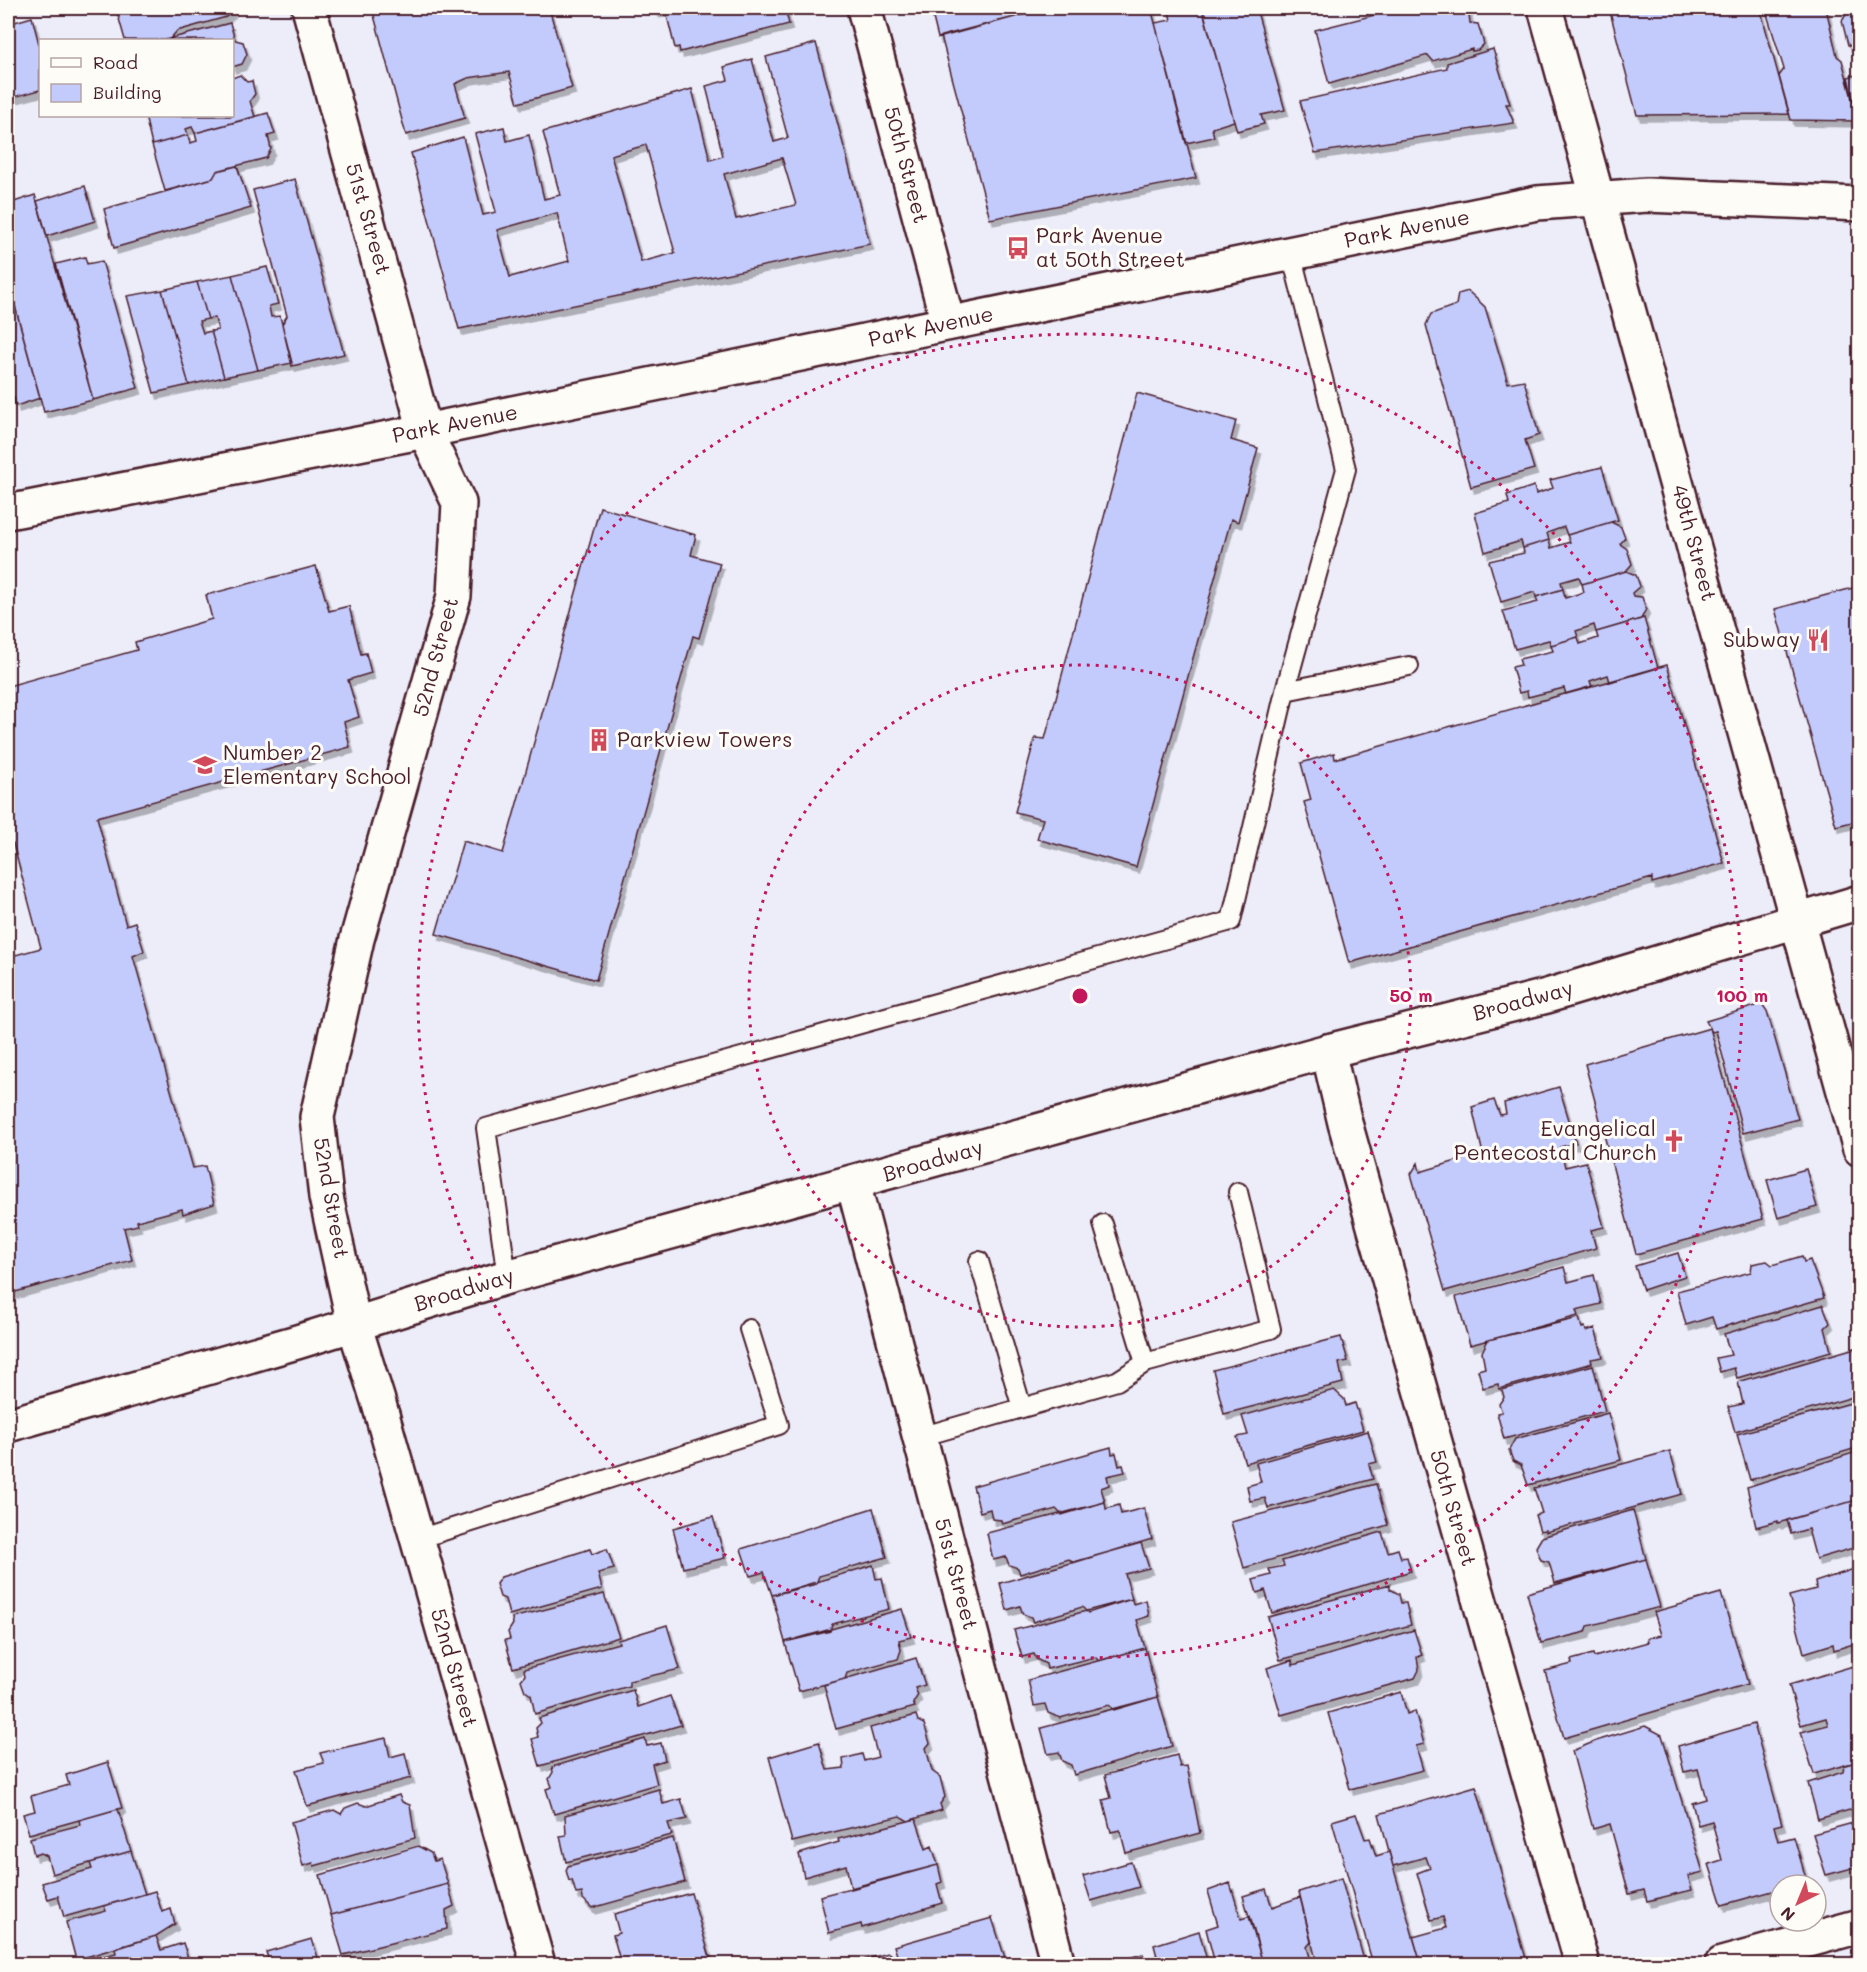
<svg xmlns="http://www.w3.org/2000/svg" width="1867" height="1972" font-family="Mali,sans-serif">
  <style>
    .building { fill: #c3cbfd; stroke: #4a1f2b; stroke-width: 1.5; fill-rule: evenodd; filter: url(#shadow) }
    .lines { fill: none; stroke-linecap: round; stroke-linejoin: round }
    .lane-casing { stroke: #4a1f2b; stroke-width: 22 }
    .street-casing { stroke: #4a1f2b; stroke-width: 38 }
    .secondary-casing { stroke: #4a1f2b; stroke-width: 38 }
    .lane { stroke: #fdfcf7; stroke-width: 18 }
    .street { stroke: #fdfcf7; stroke-width: 33 }
    .secondary { stroke: #fdfcf7; stroke-width: 33 }
    .ring { fill: none; stroke: #c2185b; stroke-width: 3; stroke-dasharray: 3 6 }
    .labels { text-anchor: middle; stroke-width: 6; stroke-linejoin: round; paint-order: stroke }
    .street-label { font-size: 21px; fill: #4a1f2b; stroke: #fdfcf7 }
    .poi-label { font-size: 21px; fill: #4a1f2b; stroke: #fdfcf7; text-anchor: start }
    .centre { fill: #c2185b; stroke: #fdfcf7; stroke-width: 3 }
    .ring-label { font-size: 18px; text-anchor: middle; font-weight: bold; fill: #c2185b; stroke: #fdfcf7; stroke-width: 6; stroke-linejoin: round; paint-order: stroke }
  </style>
  <defs>
    <filter id="shadow"><feDropShadow dx="3.5" dy="6" stdDeviation="0" flood-color="#0004"/></filter>
  </defs>
  <rect width="100%" height="100%" fill="#ecedf9"/>
  <filter id="ink" filterUnits="userSpaceOnUse"><feTurbulence type="fractalNoise" baseFrequency=".0167" numOctaves="2"/><feDisplacementMap in="SourceGraphic" scale="12" xChannelSelector="R" yChannelSelector="G"/><feConvolveMatrix kernelMatrix="1 2 1 2 8 2 1 2 1" color-interpolation-filters="sRGB"/></filter>
  <g filter="url(#ink)">
    <path class="building" d="M116,8H231L232,11L226,17L177,31L170,39L165,40H125Z
      M372,8H433L434,12L451,8H549L572,88L518,103L509,72L468,78L455,84L465,118L406,135Z
      M654,8H672L656,12Z
      M672,8H785L789,24L680,52L679,47L675,48L666,12L672,11Z
      M948,8H1031L1022,15L938,38L932,14Z
      M1049,8H1151L1196,178L990,219L941,36Z
      M1189,8L1203,10L1234,121L1212,128L1214,137L1186,143L1155,23L1171,20L1169,12Z
      M1202,8H1256L1285,110L1261,115L1264,124L1237,131Z
      M1402,8H1468L1470,23L1478,24L1484,44L1478,50L1472,51V49L1433,61L1428,55L1329,84L1315,30Z
      M1609,8H1760L1789,114L1637,115Z
      M1765,8H1826L1837,56L1842,60L1858,121L1791,120L1779,76L1784,69Z
      M1845,8H1860V66L1856,48L1848,45L1842,21L1847,13Z
      M32,17L40,48V90L10,98L8,24Z
      M230,23L235,40L243,42L247,54L242,64L232,67V40H165Z
      M816,43L870,244L459,329L411,153L463,137L483,215L496,212L475,134L504,127L507,141L529,135L544,199L560,195L543,132L692,89L710,160L723,156L706,86L728,80L724,67L752,59L774,142L788,138L766,57ZM646,145L675,253L641,262L611,155ZM782,158L796,205L736,219L724,174ZM557,213L569,261L510,277L497,230Z
      M1493,49L1510,104H1506L1514,123L1315,153L1300,101L1447,68V63Z
      M1860,74V117H1857L1848,77Z
      M240,75L247,82L252,81L255,94L250,101L255,117L195,133L192,127L186,129L188,135L152,145L145,116H232V78Z
      M268,113L275,134L268,136L271,149L266,158L217,171L213,178L165,191L152,145L188,135L190,143L197,141L195,133Z
      M237,166L251,208L114,248L104,209L213,178L217,171Z
      M295,179L344,354L292,366L282,324L287,316L253,190Z
      M85,186L95,221L47,236L37,201Z
      M35,195L93,400L44,412L8,280V204Z
      M85,257L87,264L102,261L138,388L93,400L56,264Z
      M267,267L278,304L269,306L271,317L280,316L292,363L258,370L232,275Z
      M232,275L258,370L224,377L211,331L218,330L215,318L208,319L197,282Z
      M197,282L208,319L199,321L203,333L211,331L224,377L189,385L162,290Z
      M10,288L40,398L16,406L14,397L8,399V289Z
      M162,290L189,385L154,393L127,296Z
      M1468,291L1485,307L1508,383L1524,380L1539,435L1525,440L1534,469L1471,487L1426,325L1431,314L1456,305L1458,294Z
      M1137,393L1236,421L1231,440L1258,448L1238,522L1231,519L1136,867L1037,839L1043,819L1015,812L1035,738L1045,739Z
      M1602,467L1618,520L1567,535L1564,527L1547,533L1549,540L1523,548L1521,541L1485,552L1475,513L1509,503L1507,495L1534,486L1536,494L1553,488L1550,480Z
      M600,507L696,535L691,555L720,563L699,638L693,636L596,980L436,934L463,841L503,853Z
      M1611,522L1621,527L1625,538L1620,544L1627,549L1632,564L1626,571L1582,584L1579,577L1561,582L1563,589L1536,597L1535,592L1501,602L1489,561L1524,553L1523,548L1549,540L1551,548L1570,542L1567,535Z
      M316,566L329,611L349,606L361,654L366,653L371,673L348,680L359,717L344,722L350,747L97,817L126,925L135,922L144,951L133,956L193,1168L205,1166L214,1204L183,1214L182,1209L137,1221L138,1225L124,1228L132,1260L8,1294V957L41,948L13,843L8,844V686L137,650L135,642L212,619L206,595Z
      M1626,571L1636,575L1640,586L1632,593L1633,596L1642,597L1646,609L1641,619L1596,632L1594,625L1576,631L1578,637L1551,645L1549,640L1515,649L1503,611L1538,602L1536,597L1563,589L1565,598L1584,592L1582,584Z
      M1860,586V820L1836,826L1775,609Z
      M1644,618L1658,668L1610,682L1608,675L1590,681L1592,687L1566,694L1564,688L1528,697L1527,691L1519,693L1512,667L1521,665L1519,659L1553,651L1551,645L1578,637L1580,644L1598,638L1596,632Z
      M1667,665L1724,863L1652,883V878L1349,963L1304,802L1311,800L1301,763L1334,753L1335,759Z
      M1762,1004L1767,1011L1798,1119L1743,1133L1716,1031L1712,1032L1706,1021Z
      M1710,1028L1763,1219L1636,1254L1585,1064Z
      M1559,1087L1576,1143L1560,1147L1565,1167L1586,1162L1604,1227L1591,1230L1596,1248L1445,1291L1411,1174L1418,1163L1420,1172L1463,1159L1462,1153L1471,1157L1483,1154L1472,1107L1494,1100L1500,1115L1506,1114L1504,1103Z
      M1806,1169L1817,1207L1778,1218L1767,1180Z
      M1678,1253L1685,1276L1643,1290L1635,1266Z
      M1802,1256L1804,1262L1810,1260L1824,1298L1716,1329L1712,1317L1686,1325L1677,1291L1751,1272L1752,1264L1767,1261L1772,1265Z
      M1564,1267L1568,1282L1594,1275L1601,1304L1576,1310L1578,1316L1470,1345L1456,1297Z
      M1823,1305L1830,1323L1825,1328L1831,1351L1737,1378L1734,1368L1720,1372L1716,1358L1731,1355L1724,1334Z
      M1579,1318L1582,1328L1585,1327L1586,1331L1595,1328L1603,1357L1591,1359L1592,1363L1499,1389L1498,1384L1483,1388L1478,1370L1485,1368L1482,1352L1488,1340Z
      M1341,1337L1348,1361L1339,1363L1343,1383L1224,1414L1213,1370Z
      M1855,1348L1860,1380L1851,1382L1856,1396L1735,1432L1728,1407L1743,1404L1738,1382Z
      M1593,1365L1605,1411L1504,1439L1497,1413L1502,1412L1499,1404L1504,1397L1502,1390Z
      M1334,1390L1344,1399L1346,1406L1355,1403L1363,1430L1245,1463L1237,1437L1248,1435L1242,1416Z
      M1851,1403L1860,1426V1447L1750,1480L1737,1434Z
      M1608,1413L1621,1460L1528,1485L1521,1465L1513,1461L1509,1450L1515,1439Z
      M1368,1431L1377,1462L1369,1464L1373,1479L1268,1508L1265,1498L1250,1501L1247,1486L1261,1482L1256,1463Z
      M1111,1447L1112,1454L1116,1453L1119,1466L1123,1465L1125,1472L1107,1476L1109,1485L1101,1488L1105,1502L1062,1515L1056,1509L1002,1524L1001,1520L992,1519L990,1509L980,1512L973,1486Z
      M1670,1451L1682,1494L1546,1532V1530L1540,1531L1535,1515L1542,1513L1534,1488Z
      M1856,1452L1860,1456V1499L1778,1523V1521L1756,1527L1747,1487Z
      M1376,1484L1388,1525L1244,1568L1231,1522Z
      M1860,1499V1546L1816,1559L1808,1529L1791,1534L1787,1520Z
      M1105,1502L1106,1509L1119,1505L1121,1514L1144,1508L1152,1539L1073,1563L1069,1559L1020,1574L1018,1568L1009,1565L1006,1557L993,1560L987,1533Z
      M873,1508L887,1557L819,1576L816,1584L772,1595L764,1572L750,1576L741,1549Z
      M1633,1510L1646,1559L1555,1583L1549,1562L1541,1560L1536,1547L1542,1537Z
      M713,1517L725,1558L683,1568L673,1528Z
      M1382,1532L1388,1552L1398,1549L1401,1558L1407,1557L1411,1571L1272,1613L1265,1590L1257,1593L1253,1580L1271,1575L1269,1569L1284,1566L1282,1561Z
      M1141,1543L1149,1568L1125,1574L1132,1599L1088,1613L1082,1607L1033,1622L1031,1617L1023,1614L1020,1606L1007,1610L1000,1583Z
      M590,1549L592,1554L607,1549L614,1569L598,1573L602,1589L509,1615L505,1599L500,1597L496,1584L501,1577Z
      M1646,1559L1660,1607L1588,1626L1586,1632L1541,1643L1527,1593Z
      M873,1565L876,1579L882,1578L889,1609L832,1624L830,1631L785,1642L772,1595Z
      M1860,1567V1642L1834,1650L1833,1644L1804,1653L1789,1596L1816,1589L1815,1582Z
      M1390,1584V1589L1399,1594L1401,1603H1406L1411,1625L1280,1660L1268,1617Z
      M1721,1593L1748,1684L1564,1738L1545,1671L1572,1664L1571,1660L1593,1654L1594,1657L1648,1642L1647,1638L1661,1635L1654,1612Z
      M604,1594L619,1637L513,1668L505,1640L510,1639L508,1632L513,1624L512,1618Z
      M1132,1599L1133,1604L1146,1600L1149,1616L1137,1620L1145,1648L1099,1661L1095,1657L1047,1669L1046,1664L1036,1659L1034,1654L1022,1657L1014,1630Z
      M902,1609L911,1637L899,1640L901,1650L898,1659L847,1673L845,1679L799,1691L785,1642Z
      M667,1625L680,1669L629,1681V1686L535,1714L531,1695L525,1691L521,1680L525,1675L524,1669L619,1643L618,1640Z
      M1414,1630L1422,1655L1417,1657L1419,1670L1415,1678L1281,1715L1267,1668L1292,1660L1293,1665Z
      M1145,1648L1158,1697L1114,1710L1109,1705L1060,1718L1048,1713L1045,1704L1034,1706L1028,1680Z
      M916,1658L925,1685L915,1688L918,1695L913,1703L915,1707L836,1729L824,1685Z
      M1860,1664V1761L1814,1774L1801,1732L1828,1725L1826,1718L1801,1725L1789,1685Z
      M633,1690L638,1707L670,1696L681,1725L540,1766L532,1739L538,1737L536,1728L541,1723L539,1718Z
      M1401,1692L1407,1714L1415,1711L1424,1744L1416,1746L1423,1770L1350,1789L1328,1713Z
      M1158,1697L1172,1746L1074,1775L1071,1765L1062,1761L1059,1752L1048,1754L1041,1728Z
      M916,1715L918,1721L924,1724L930,1743L926,1748L932,1771L940,1777L945,1797L940,1804L942,1810L908,1821L900,1816L792,1842L769,1757L819,1742L827,1770L844,1768L843,1759L862,1754L864,1761L878,1757L870,1728Z
      M1754,1724L1782,1824L1774,1826L1778,1841L1794,1837L1807,1882L1780,1885V1889L1722,1905L1709,1864L1722,1860L1712,1821L1698,1825L1692,1803L1706,1799L1698,1769L1684,1772L1678,1746Z
      M1645,1726L1662,1735L1703,1872L1688,1876L1692,1890L1647,1901L1644,1890L1629,1894L1610,1824L1593,1829L1572,1751L1596,1741Z
      M386,1738L390,1757L405,1753L411,1778L307,1806L296,1770L324,1763L320,1753Z
      M645,1739L647,1746L661,1743L665,1760L652,1764L657,1784L554,1814L546,1789L552,1787L549,1779L553,1772L552,1767Z
      M1177,1755L1180,1767L1187,1766L1200,1833L1126,1853L1120,1830L1111,1832L1103,1800L1111,1798L1105,1775Z
      M1860,1761V1814L1853,1809L1818,1819L1808,1783L1843,1772L1844,1765Z
      M108,1762L122,1808L29,1834L23,1814L35,1811L31,1796L69,1785L66,1775Z
      M1476,1786L1527,1962L1517,1964H1421L1413,1937L1446,1928L1443,1917L1431,1920L1417,1873L1430,1868L1426,1857L1393,1866L1379,1814Z
      M659,1789L663,1804L681,1799L687,1819L668,1823L672,1835L566,1862L560,1836L566,1835L565,1815Z
      M399,1795L402,1802L410,1805L415,1838L314,1866L313,1863L303,1866L291,1822L334,1810L341,1814L345,1808L358,1803L366,1806Z
      M118,1809L131,1851L52,1874L47,1856L41,1853L34,1855L30,1838L80,1825L79,1820Z
      M1356,1814L1365,1839L1370,1838L1376,1856L1389,1852L1421,1964H1373L1332,1821Z
      M916,1819L926,1849L932,1846L938,1865L851,1889L846,1865L804,1877L799,1854L839,1842L838,1839Z
      M1860,1821V1866L1826,1875L1813,1834Z
      M673,1838L685,1882L592,1908L583,1899L582,1893L576,1894L572,1880L569,1881L566,1870L568,1866Z
      M418,1846L431,1853L434,1861L440,1859L448,1884L331,1915L320,1875Z
      M131,1851L145,1894L64,1917L58,1896L48,1899L42,1883L92,1869L90,1863Z
      M1131,1862L1139,1887L1091,1901L1083,1876Z
      M938,1865L942,1882L937,1884L942,1903L862,1928L861,1924L829,1933L820,1896Z
      M1341,1878L1365,1964H1317L1299,1892Z
      M1230,1883L1241,1919L1250,1916L1263,1964H1215L1206,1929L1218,1925L1208,1891Z
      M448,1884L454,1906L446,1910L447,1929L343,1955L331,1915Z
      M1266,1889L1272,1907L1300,1897L1311,1942L1307,1947L1312,1964H1263L1243,1896Z
      M155,1891L162,1912L171,1909L175,1924L156,1936L76,1960L66,1922L106,1911L104,1906Z
      M691,1893L712,1964H621L613,1935L619,1933L614,1914Z
      M992,1918L1007,1964H900L894,1946Z
      M1199,1931L1208,1964H1159L1154,1945Z
      M156,1936L161,1950L183,1943L190,1964H75L116,1953L115,1949Z
      M312,1939L320,1964H270L266,1952Z
      M888,1953L898,1958L900,1964H848Z
      M1143,1954L1145,1958L1157,1956L1159,1964H1107Z"/>
    <g class="lines">
      <g class="lane-casing">
        <path id="lane" d="M1285,691L1346,469L1291,253
          M1103,1224L1145,1363
          M979,1261L1022,1408
          M507,1277L486,1128L1231,921L1285,691L1409,666
          M920,1437L1117,1381L1145,1363L1271,1329L1238,1192
          M418,1539L779,1425L749,1329"/>
      </g>
      <g class="street-casing">
        <path id="street" d="M309,8L425,431L459,503L454,596L357,939L317,1117L326,1197L354,1324L379,1404L538,1964
          M864,8L948,323
          M1328,1051L1345,1123L1582,1964
          M853,1183L1058,1964
          M1722,1964L1860,1926"/>
      </g>
      <g class="secondary-casing">
        <path id="secondary" d="M1545,8L1860,1149
          M8,512L425,431L1537,203L1647,195L1860,204
          M8,1425L297,1342L507,1277L1328,1051L1547,996L1860,902"/>
      </g>
      <use href="#lane" class="lane"/>
      <use href="#street" class="street"/>
      <use href="#secondary" class="secondary"/>
    </g>
  </g>
  <g class="ring">
    <circle cx="1080" cy="996" r="331"/>
    <circle cx="1080" cy="996" r="662"/>
  </g>
  <defs>
    <g id="bus-bare" transform="scale(1.8)"><path d="M-5-6H5V4H4V6H2V4H-2V6H-4V4H-5ZM-3.5-4V0h7V-4ZM-3.5 1.2v1.5H-2V1.2ZM2 1.2v1.5H3.5V1.2Z" fill="#d1495b" stroke="#fdfcf7" stroke-width="2.5" paint-order="stroke"/></g>
    <g id="restaurant-bare" transform="scale(1.8)"><path d="M-5-6h1v4h1v-4h1v4h1v-4h1v5L-1.5 .5V6h-2V.5L-5-1ZM5-6V6H3V1.5H1.5Q1.5-4 5-6Z" fill="#d1495b" stroke="#fdfcf7" stroke-width="2.5" paint-order="stroke"/></g>
    <g id="building-bare" transform="scale(1.8)"><path d="M-4-6H4V6H1V3H-1V6H-4ZM-2.5-4.3h1.7v1.8h-1.7ZM.8-4.3h1.7v1.8H.8ZM-2.5-1h1.7V.8h-1.7ZM.8-1h1.7V.8H.8Z" fill="#d1495b" stroke="#fdfcf7" stroke-width="2.5" paint-order="stroke"/></g>
    <g id="school-bare" transform="scale(1.8)"><path d="M0-5L7-2L0 1L-7-2ZM-4 1L0 2.5L4 1V4Q0 6-4 4Z" fill="#d1495b" stroke="#fdfcf7" stroke-width="2.5" paint-order="stroke"/></g>
    <g id="church-bare" transform="scale(1.8)"><path d="M-1.2-6h2.4v3.5h3.3v2.4h-3.3V6h-2.4V-.1h-3.3v-2.4h3.3Z" fill="#d1495b" stroke="#fdfcf7" stroke-width="2.5" paint-order="stroke"/></g>
  </defs>
  <g fill-rule="evenodd">
    <use href="#bus-bare" x="1018" y="248"/>
    <use href="#restaurant-bare" x="1818" y="640"/>
    <use href="#building-bare" x="599" y="740"/>
    <use href="#school-bare" x="205" y="765"/>
    <use href="#church-bare" x="1674" y="1141"/>
  </g>
  <g class="labels">
    <g class="street-label">
      <text transform="translate(906 165) rotate(75)" y="7">50th Street</text>
      <text transform="translate(368 219) rotate(74)" y="7">51st Street</text>
      <text transform="translate(1407 229) rotate(-11)" y="7">Park Avenue</text>
      <text transform="translate(931 327) rotate(-12)" y="7">Park Avenue</text>
      <text transform="translate(455 424) rotate(-11)" y="7">Park Avenue</text>
      <text transform="translate(1694 543) rotate(75)" y="7">49th Street</text>
      <text transform="translate(436 657) rotate(-75)" y="7">52nd Street</text>
      <text transform="translate(1523 1001) rotate(-15)" y="7">Broadway</text>
      <text transform="translate(933 1161) rotate(-16)" y="7">Broadway</text>
      <text transform="translate(331 1198) rotate(80)" y="7">52nd Street</text>
      <text transform="translate(464 1290) rotate(-17)" y="7">Broadway</text>
      <text transform="translate(1453 1508) rotate(74)" y="7">50th Street</text>
      <text transform="translate(956 1574) rotate(75)" y="7">51st Street</text>
      <text transform="translate(454 1668) rotate(74)" y="7">52nd Street</text>
    </g>
    <g class="poi-label">
      <text x="1036" y="243">Park Avenue<tspan x="1036" dy="24">at 50th Street</tspan></text>
      <text x="1800" y="647" text-anchor="end">Subway</text>
      <text x="617" y="747">Parkview Towers</text>
      <text x="223" y="760">Number 2<tspan x="223" dy="24">Elementary School</tspan></text>
      <text x="1656" y="1136" text-anchor="end">Evangelical<tspan x="1656" dy="24">Pentecostal Church</tspan></text>
    </g>
  </g>
  <circle cx="1080" cy="996" r="9" class="centre"/>
  <g class="ring-label">
    <text x="1411" y="1002">50 m</text>
    <text x="1742" y="1002">100 m</text>
  </g>
  <rect width="1867" height="1972" fill="none" stroke="#fdfcf7" stroke-width="30"/>
  <rect x="15" y="15" width="1837" height="1942" fill="none" stroke="#4a1f2b" stroke-width="2" filter="url(#ink)"/>
  <rect x="39" y="39" width="195" height="78" fill="#fdfcf7" stroke="#b5a4a5" stroke-width="1.5"/>
  <rect x="51" y="58" width="30" height="9" fill="#fdfcf7" stroke="#b5a4a5" stroke-width="1.5"/>
  <text x="93" y="69" font-size="18" fill="#4a1f2b">Road</text>
  <rect x="51" y="84" width="30" height="18" fill="#c3cbfd" stroke="#b5a4a5" stroke-width="1.5"/>
  <text x="93" y="99" font-size="18" fill="#4a1f2b">Building</text>
  <g transform="translate(1798 1903) rotate(223)"><circle r="28" fill="#fdfcf7" stroke="#b5a4a5" stroke-width="1.5"/>
  <path d="M0-4.5L10 22L0 15L-10 22Z" fill="#d1495b"/>
  <text y="-9" font-size="16" font-weight="bold" text-anchor="middle" fill="#4a1f2b">N</text>
  </g>
</svg>
